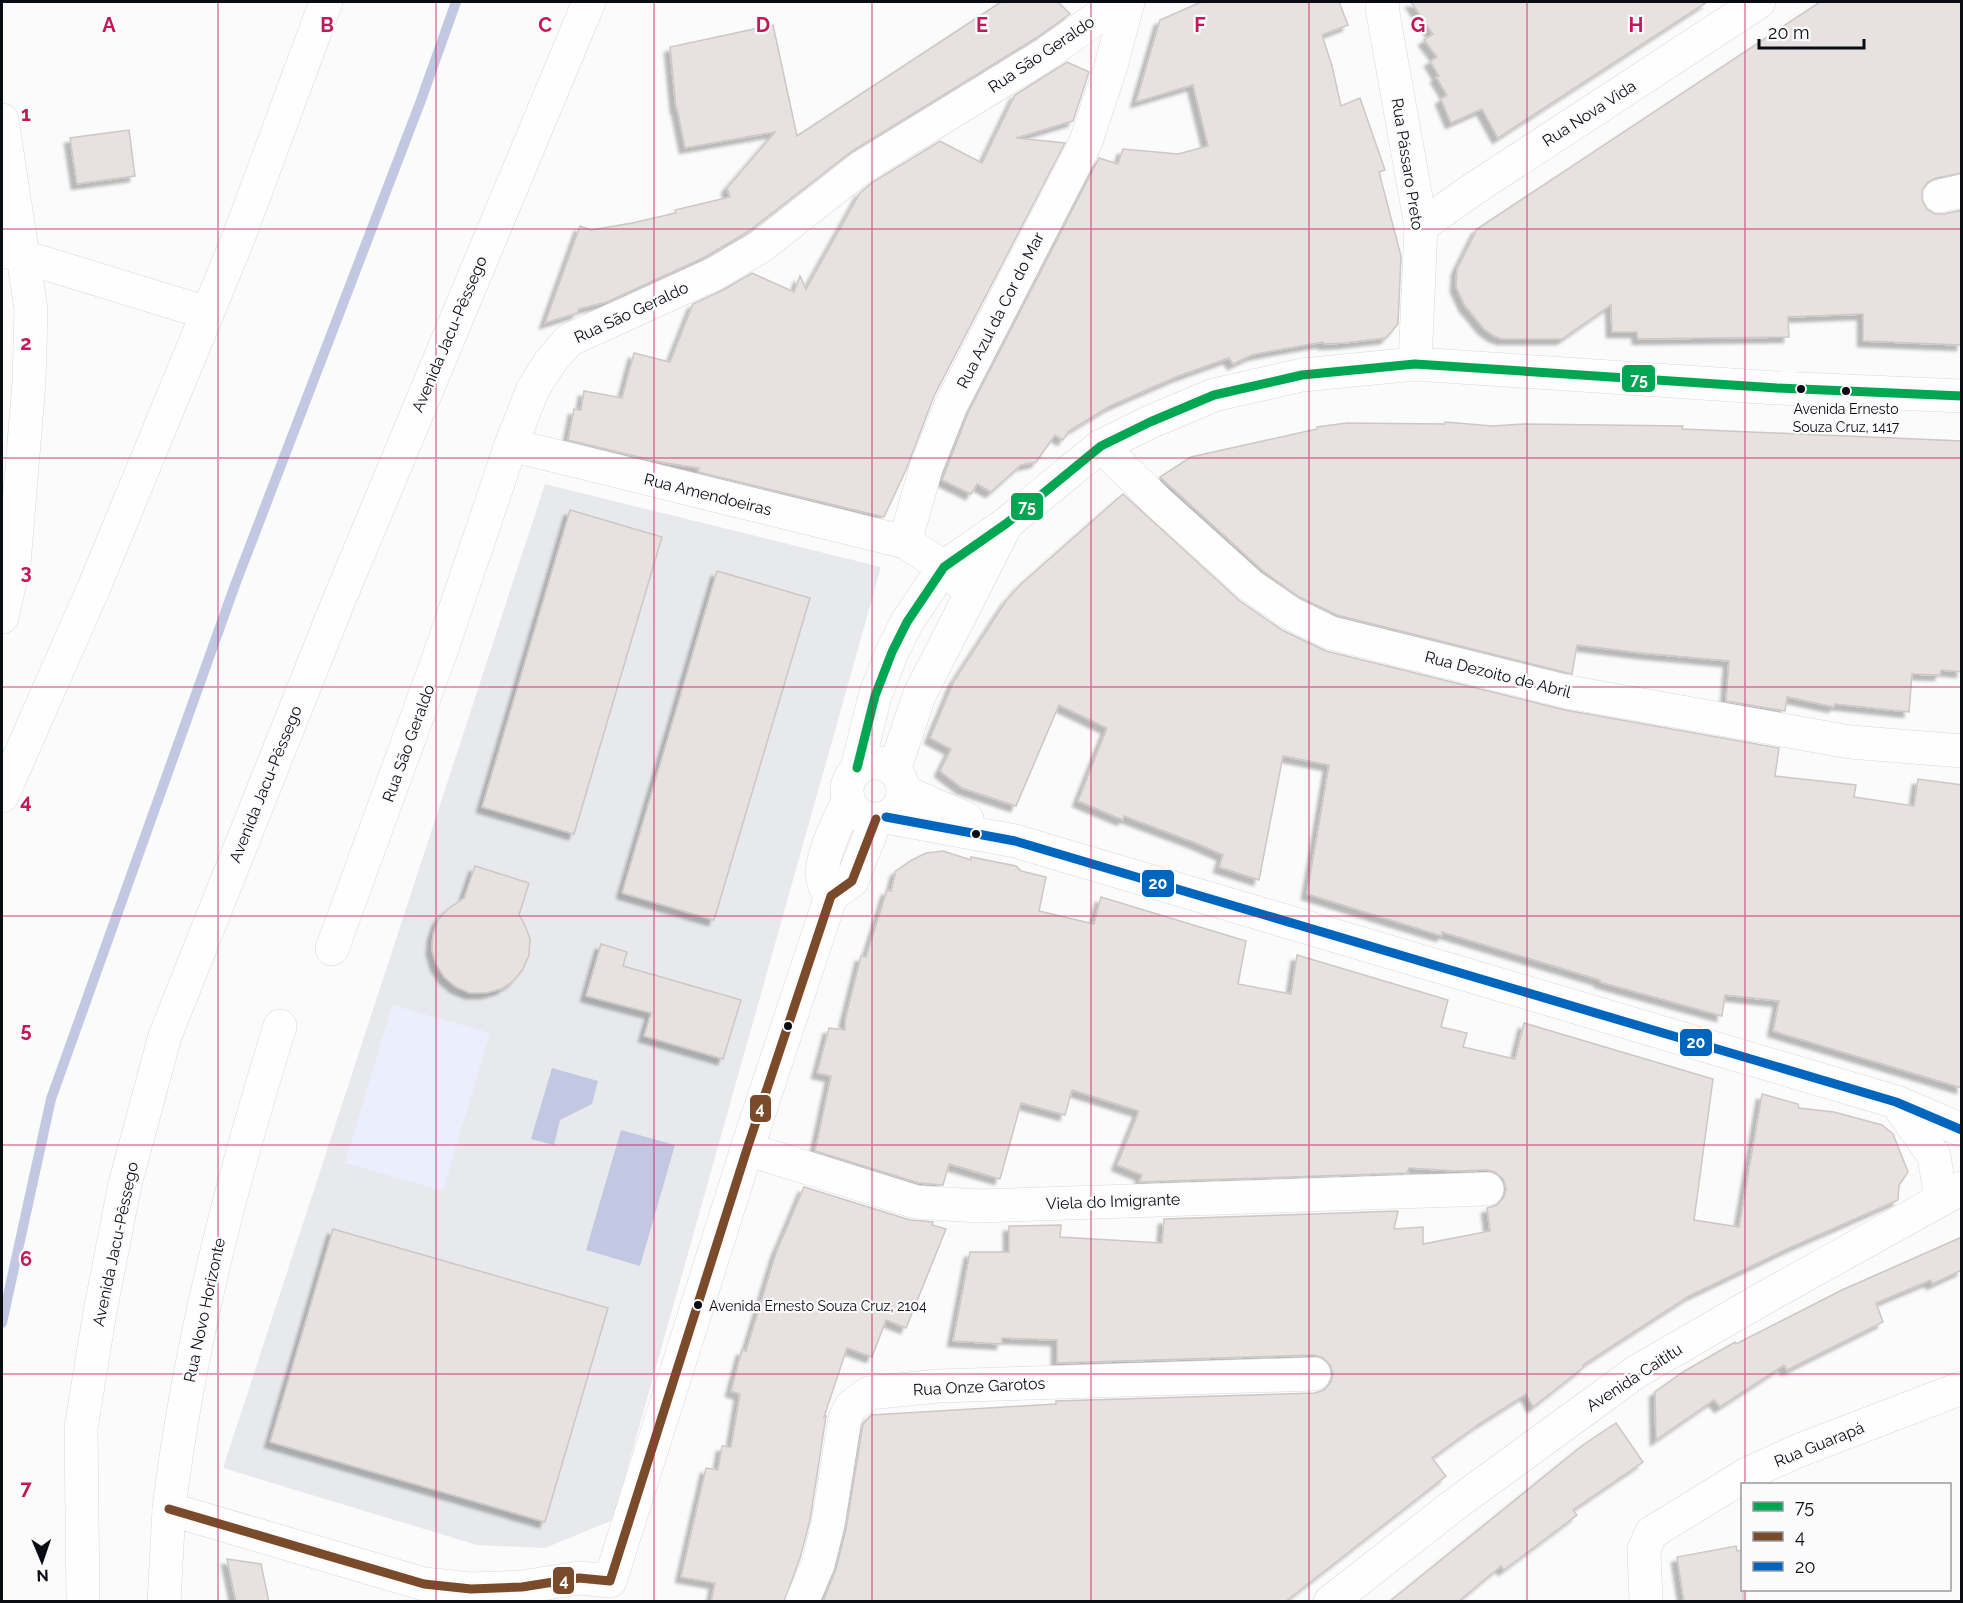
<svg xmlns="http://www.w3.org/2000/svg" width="1963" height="1603" font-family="Raleway,sans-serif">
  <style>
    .built { fill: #e8e9ec }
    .green { fill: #eaeefd }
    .water { fill: #c2c8e2 }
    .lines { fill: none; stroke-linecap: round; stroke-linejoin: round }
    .stream { stroke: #c2c8e2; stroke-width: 10 }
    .building { fill: #e7e1e0; stroke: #cdc7c5; stroke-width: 1.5; filter: url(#shadow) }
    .minor-casing { stroke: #d7d8de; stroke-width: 34 }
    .tertiary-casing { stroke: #d7d8de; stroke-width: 34 }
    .trunk-casing { stroke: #d7d8de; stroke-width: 34 }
    .minor { stroke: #fefefe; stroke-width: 33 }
    .tertiary { stroke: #fefefe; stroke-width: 33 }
    .trunk { stroke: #fefefe; stroke-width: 33 }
    .bus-1-casing { stroke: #fbfbfb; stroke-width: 14 }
    .bus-2-casing { stroke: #fbfbfb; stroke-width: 14 }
    .bus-3-casing { stroke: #fbfbfb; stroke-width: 14 }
    .bus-1 { stroke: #00a651; stroke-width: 9 }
    .bus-2 { stroke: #7a4b2a; stroke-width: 9 }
    .bus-3 { stroke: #0065bd; stroke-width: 9 }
    .grid { fill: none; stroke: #c2185b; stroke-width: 1.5; stroke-opacity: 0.55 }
    .bus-dot { fill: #0a0c14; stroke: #fbfbfb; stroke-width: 2 }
    .labels { text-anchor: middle; stroke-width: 4.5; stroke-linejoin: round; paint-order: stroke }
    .bus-label { font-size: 14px; fill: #0a0c14; stroke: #fbfbfb }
    .street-label { font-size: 16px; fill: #0a0c14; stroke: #fbfbfb }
    .grid-label { font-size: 20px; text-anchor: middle; font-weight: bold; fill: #c2185b; stroke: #fbfbfb; stroke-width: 4.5; stroke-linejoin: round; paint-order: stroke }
    .line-badge { stroke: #fbfbfb; stroke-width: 2 }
    .badge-label { font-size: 16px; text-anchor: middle; font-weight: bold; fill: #fff }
  </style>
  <defs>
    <filter id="shadow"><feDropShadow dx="-5.5" dy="5.5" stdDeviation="1.5" flood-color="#0004"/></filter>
  </defs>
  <rect width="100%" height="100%" fill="#fbfbfb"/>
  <path class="built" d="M545,484L881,567L613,1520L545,1548L477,1545L223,1468Z"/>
  <path class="green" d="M392,1005L490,1033L443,1191L345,1163Z"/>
  <path class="water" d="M552,1068L598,1081L592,1104L560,1120L554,1145L531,1139Z
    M621,1130L675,1145L640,1266L586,1250Z"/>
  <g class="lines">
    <path class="stream" d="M2,1323L51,1099L235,585L420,103L456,2"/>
  </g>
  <path class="building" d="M1001,2H1058L1070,14L1036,38L852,151L749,231L705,257L607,302L579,309L577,313L545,323L580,226L591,230L632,223L676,213L675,210L730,197L727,188L775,132L685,148L677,108H676L670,47L773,25L797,136Z
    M1201,2H1339L1348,25L1322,35L1332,66L1341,106L1360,98L1385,170L1379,172L1401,256L1398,324L1386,338L1344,343L1324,344L1323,342L1272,351L1252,355L1233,364L1229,358L1176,377L1110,406L1069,431L1063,440L1055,435L1036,462L1021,465L991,492L977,484L971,494L942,480L968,413L1099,158L1118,164L1123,149L1178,154L1208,146L1193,85L1136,102L1160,20Z
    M1411,2H1707L1498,138L1482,109L1451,123L1441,99L1447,95L1436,77L1439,76L1430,61L1437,57L1424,40L1433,34Z
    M1820,2H1962V173L1936,178L1928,182L1922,190V200L1927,209L1935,214H1944L1962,210V345L1863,341V314L1788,317L1789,337L1638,339L1637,332H1612L1611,305L1562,339H1502L1494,336L1484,329L1465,306L1456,287L1457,269L1477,229Z
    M1067,62L1089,72L1073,121L1016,138L1065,143L934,396L906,470L884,517L698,472L699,468L660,462L568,440L574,409L581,410L584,391L622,398L634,353L670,362L693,304L723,290L752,273L794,292L800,276L806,289L860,193L873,182L940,141L982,163L1015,95Z
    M129,130L135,176L77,184L70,138Z
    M1445,422L1492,426L1524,424L1683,426L1682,429L1962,441V672L1941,670L1940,675L1912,674L1909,712L1835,704L1834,707L1787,697L1785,711L1726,701L1729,661L1641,653L1577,645L1572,674L1337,615L1299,597L1263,571L1160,477L1191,457L1317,429V427L1347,423L1445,424Z
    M1123,494L1240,601L1282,630L1326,651L1565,710L1779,748L1775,776L1856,785L1854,797L1914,806L1918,779L1962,785V1088L1773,1031L1779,1001L1725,995L1722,1016L1600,982V980L1442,932V936L1307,894L1329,765L1283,756L1259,880L1219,867L1223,855L1196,843L1124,816L1123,820L1078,801L1107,728L1059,705L1016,806L962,788L940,771L951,749L930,738L954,681L1006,601L1021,584Z
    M570,510L662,537L574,834L482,807Z
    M717,571L810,598L714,920L622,893Z
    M943,851L971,860V857L1016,866L1021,871L1046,877L1039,911L1094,924L1101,897L1246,941L1238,984L1291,994L1297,955L1448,1000L1441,1027L1467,1033L1463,1047L1515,1059L1524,1023L1713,1079L1694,1220L1739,1227L1762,1094L1798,1104L1799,1108L1834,1112L1882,1125L1893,1134L1908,1172L1899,1185L1898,1200L1789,1248L1689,1296L1583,1365L1584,1367L1533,1407L1526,1394L1479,1424L1432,1458L1446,1476L1285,1602H823L836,1569L846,1529L863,1424L871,1415L1056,1404V1401L1315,1393L1324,1390L1331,1382L1333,1373L1330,1365L1323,1358L1314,1355L1057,1363V1340L1002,1338V1344L953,1341L970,1252H1009V1226L1061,1225L1060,1237L1162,1243L1164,1219L1398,1211L1394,1229L1423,1227V1244L1490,1231L1487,1208L1497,1205L1504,1197L1506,1189L1503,1179L1495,1172L1487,1170L1456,1171L1409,1168L1407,1173L1139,1182L1142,1175L1117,1165L1139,1111L1072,1090L1065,1115L1021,1103L1000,1179L949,1164L943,1185L919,1183L815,1151L831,1076L817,1073L829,1028L845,1030V1020L861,956L866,957L887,890L891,891L896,871L912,860L926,853Z
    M475,866L529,883L519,915L525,925L530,939L529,955L523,969L513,981L501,989L486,993H470L456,987L444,977L436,964L432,950L433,935L438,920L448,909L464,898Z
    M601,944L627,952L623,966L741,1000L723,1059L644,1036L651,1013L586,996Z
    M804,1187L910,1220L933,1222L932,1225L946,1229L906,1328L886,1320L872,1357L847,1348L824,1417L826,1416L810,1520L800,1558L784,1602H711L715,1583L681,1577L706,1468L718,1470L722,1446L731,1447L740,1394L731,1391L742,1350L746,1351L776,1253Z
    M333,1229L608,1308L545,1522L270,1442Z
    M1962,1237V1270L1932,1284L1931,1280L1876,1303L1883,1322L1787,1370L1784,1365L1720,1407L1714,1400L1656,1440L1655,1392L1683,1372L1735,1342L1736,1344L1842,1290Z
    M1616,1423L1643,1462L1573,1510L1577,1515L1504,1570L1501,1566L1458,1602H1389L1583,1445Z
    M1736,1546L1737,1551L1743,1550V1602H1684L1677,1557Z
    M227,1559L261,1564L269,1602H236Z"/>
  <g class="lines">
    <g class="minor-casing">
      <path id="minor" d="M1383,2L1382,8L1421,226L1415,364
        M2,120L31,309L29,383L14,564L2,617
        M1940,196L1962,191
        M1421,226L1472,190L1759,2
        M5,251L207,313
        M511,445L905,542
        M1101,446L1159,503L1251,586L1290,613L1331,633L1568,692L1850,742L1962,751
        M971,593L944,567L905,542L926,468L951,405L1085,144L1111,66L1128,2
        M903,791L967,819
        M886,817L1015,841L1896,1102L1962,1130
        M332,949L439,657L511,445L533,389L550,362L569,340L714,274L760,247L862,167L1046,54L1119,2
        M1896,1102L1934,1156L1941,1199
        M747,1149L916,1202L978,1206L1487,1189
        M169,1509C189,1344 231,1184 280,1026
        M802,1602L818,1564L828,1524L845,1418L851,1406L869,1393L938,1386L1314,1374
        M1330,1602L1454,1505L1636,1372L1764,1298L1962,1188
        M1646,1602L1644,1550L1651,1533L1747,1474L1800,1450L1962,1388"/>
    </g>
    <g class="tertiary-casing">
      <path id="tertiary" d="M847 791a28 28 0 1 1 56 0a28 28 0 1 1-56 0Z
        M857,768L875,696L892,652L907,622L944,567L1007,523L1101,446L1150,422L1214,395L1302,375L1415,364L1777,388L1962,396
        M894,770L919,696L1005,527
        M831,896C829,892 825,888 824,884C816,862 839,821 848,801
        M164,1602L169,1509L424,1584L471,1589L522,1587L579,1578L610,1581L747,1149L831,896L852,881L876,819"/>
    </g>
    <g class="trunk-casing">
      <path id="trunk" d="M2,796L95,585L238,239L326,2
        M83,1602L81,1428L100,1312L125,1184L165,1036L337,605L589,2"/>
    </g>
    <use href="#minor" class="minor"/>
    <use href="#tertiary" class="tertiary"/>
    <use href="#trunk" class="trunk"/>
    <g class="bus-1-casing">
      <path id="bus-1" d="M857,768L875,696L892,652L907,622L944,567L1007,523L1101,446L1150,422L1214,395L1302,375L1415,364L1777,388L1962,396"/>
    </g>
    <g class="bus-2-casing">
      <path id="bus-2" d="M169,1509L424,1584L471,1589L522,1587L579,1578L610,1581L747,1149L831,896L852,881L876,819"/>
    </g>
    <g class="bus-3-casing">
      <path id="bus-3" d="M886,817L1015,841L1896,1102L1962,1130"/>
    </g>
    <use href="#bus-1" class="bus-1"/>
    <use href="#bus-2" class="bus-2"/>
    <use href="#bus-3" class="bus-3"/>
  </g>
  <path class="grid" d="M218,2V1602M436,2V1602M654,2V1602M872,2V1602M1091,2V1602M1309,2V1602M1527,2V1602M1745,2V1484M2,229H1962M2,458H1962M2,687H1962M2,916H1962M2,1145H1962M2,1374H1962M1745,1590V1602"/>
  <g class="bus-dot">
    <circle cx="1801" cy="389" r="5"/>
    <circle cx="1846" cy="391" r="5"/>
    <circle cx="976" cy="834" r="5"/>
    <circle cx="788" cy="1026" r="5"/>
    <circle cx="698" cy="1305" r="5"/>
  </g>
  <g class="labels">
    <g class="bus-label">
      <text x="1846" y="414">Avenida Ernesto<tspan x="1846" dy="18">Souza Cruz, 1417</tspan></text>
      <text x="709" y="1311" text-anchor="start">Avenida Ernesto Souza Cruz, 2104</text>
    </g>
    <g class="street-label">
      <text transform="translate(1041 54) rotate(-34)" y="6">Rua São Geraldo</text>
      <text transform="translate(1589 113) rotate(-33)" y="6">Rua Nova Vida</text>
      <text transform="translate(1408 164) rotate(81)" y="6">Rua Pássaro Preto</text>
      <text transform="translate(1000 310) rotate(-63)" y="6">Rua Azul da Cor do Mar</text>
      <text transform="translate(631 312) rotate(-25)" y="6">Rua São Geraldo</text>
      <text transform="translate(449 334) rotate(-67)" y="6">Avenida Jacu-Pêssego</text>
      <text transform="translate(708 494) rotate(14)" y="6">Rua Amendoeiras</text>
      <text transform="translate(1498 674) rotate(14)" y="6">Rua Dezoito de Abril</text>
      <text transform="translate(408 743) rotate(-70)" y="6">Rua São Geraldo</text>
      <text transform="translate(265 784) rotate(-68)" y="6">Avenida Jacu-Pêssego</text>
      <text transform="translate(1113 1201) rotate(-2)" y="6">Viela do Imigrante</text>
      <text transform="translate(115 1244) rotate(-78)" y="6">Avenida Jacu-Pêssego</text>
      <text transform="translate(204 1310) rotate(-78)" y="6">Rua Novo Horizonte</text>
      <text transform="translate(1634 1377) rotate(-33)" y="6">Avenida Caititu</text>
      <text transform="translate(979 1386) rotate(-3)" y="6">Rua Onze Garotos</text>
      <text transform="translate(1819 1444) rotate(-22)" y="6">Rua Guarapá</text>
    </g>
  </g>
  <g class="grid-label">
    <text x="109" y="32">A</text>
    <text x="327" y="32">B</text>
    <text x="545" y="32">C</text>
    <text x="763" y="32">D</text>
    <text x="982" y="32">E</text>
    <text x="1200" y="32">F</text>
    <text x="1418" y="32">G</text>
    <text x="1636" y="32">H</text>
    <text x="26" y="121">1</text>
    <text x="26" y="350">2</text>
    <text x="26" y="579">3</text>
    <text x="26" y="808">4</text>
    <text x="26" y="1037">5</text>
    <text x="26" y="1266">6</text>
    <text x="26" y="1495">7</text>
  </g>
  <g class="line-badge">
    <rect x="1621" y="364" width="35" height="29" rx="6" fill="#00a651"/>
    <rect x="1010" y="492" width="34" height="29" rx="6" fill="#00a651"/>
    <rect x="1141" y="869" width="34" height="29" rx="6" fill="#0065bd"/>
    <rect x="1679" y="1028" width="34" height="29" rx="6" fill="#0065bd"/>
    <rect x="749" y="1094" width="23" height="29" rx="6" fill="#7a4b2a"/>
    <rect x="552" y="1566" width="23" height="29" rx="6" fill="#7a4b2a"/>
  </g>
  <g class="badge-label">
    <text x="1639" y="385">75</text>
    <text x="1027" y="512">75</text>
    <text x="1158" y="889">20</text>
    <text x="1696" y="1048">20</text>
    <text x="760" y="1114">4</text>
    <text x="564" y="1586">4</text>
  </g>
  <rect width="1963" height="1603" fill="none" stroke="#0a0c14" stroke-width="6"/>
  <rect x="1741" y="1483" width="210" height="108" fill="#fbfbfb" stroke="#9b9b9f" stroke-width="1.5"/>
  <rect x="1753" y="1502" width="30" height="9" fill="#00a651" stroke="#9b9b9f" stroke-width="1.5"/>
  <text x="1795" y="1513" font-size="18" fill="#0a0c14">75</text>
  <rect x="1753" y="1532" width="30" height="9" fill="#7a4b2a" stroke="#9b9b9f" stroke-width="1.5"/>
  <text x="1795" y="1543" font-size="18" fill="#0a0c14">4</text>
  <rect x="1753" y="1562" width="30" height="9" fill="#0065bd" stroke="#9b9b9f" stroke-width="1.5"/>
  <text x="1795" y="1573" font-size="18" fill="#0a0c14">20</text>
  <g transform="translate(42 1561) rotate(178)" stroke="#fbfbfb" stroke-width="4.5" paint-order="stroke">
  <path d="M0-4.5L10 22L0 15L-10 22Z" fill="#0a0c14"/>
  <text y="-9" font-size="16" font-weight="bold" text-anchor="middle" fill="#0a0c14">N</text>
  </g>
  <path d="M1759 39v9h105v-9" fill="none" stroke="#0a0c14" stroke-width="3"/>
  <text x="1768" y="39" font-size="18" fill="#0a0c14" stroke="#fbfbfb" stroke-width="4.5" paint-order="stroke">20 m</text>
</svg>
